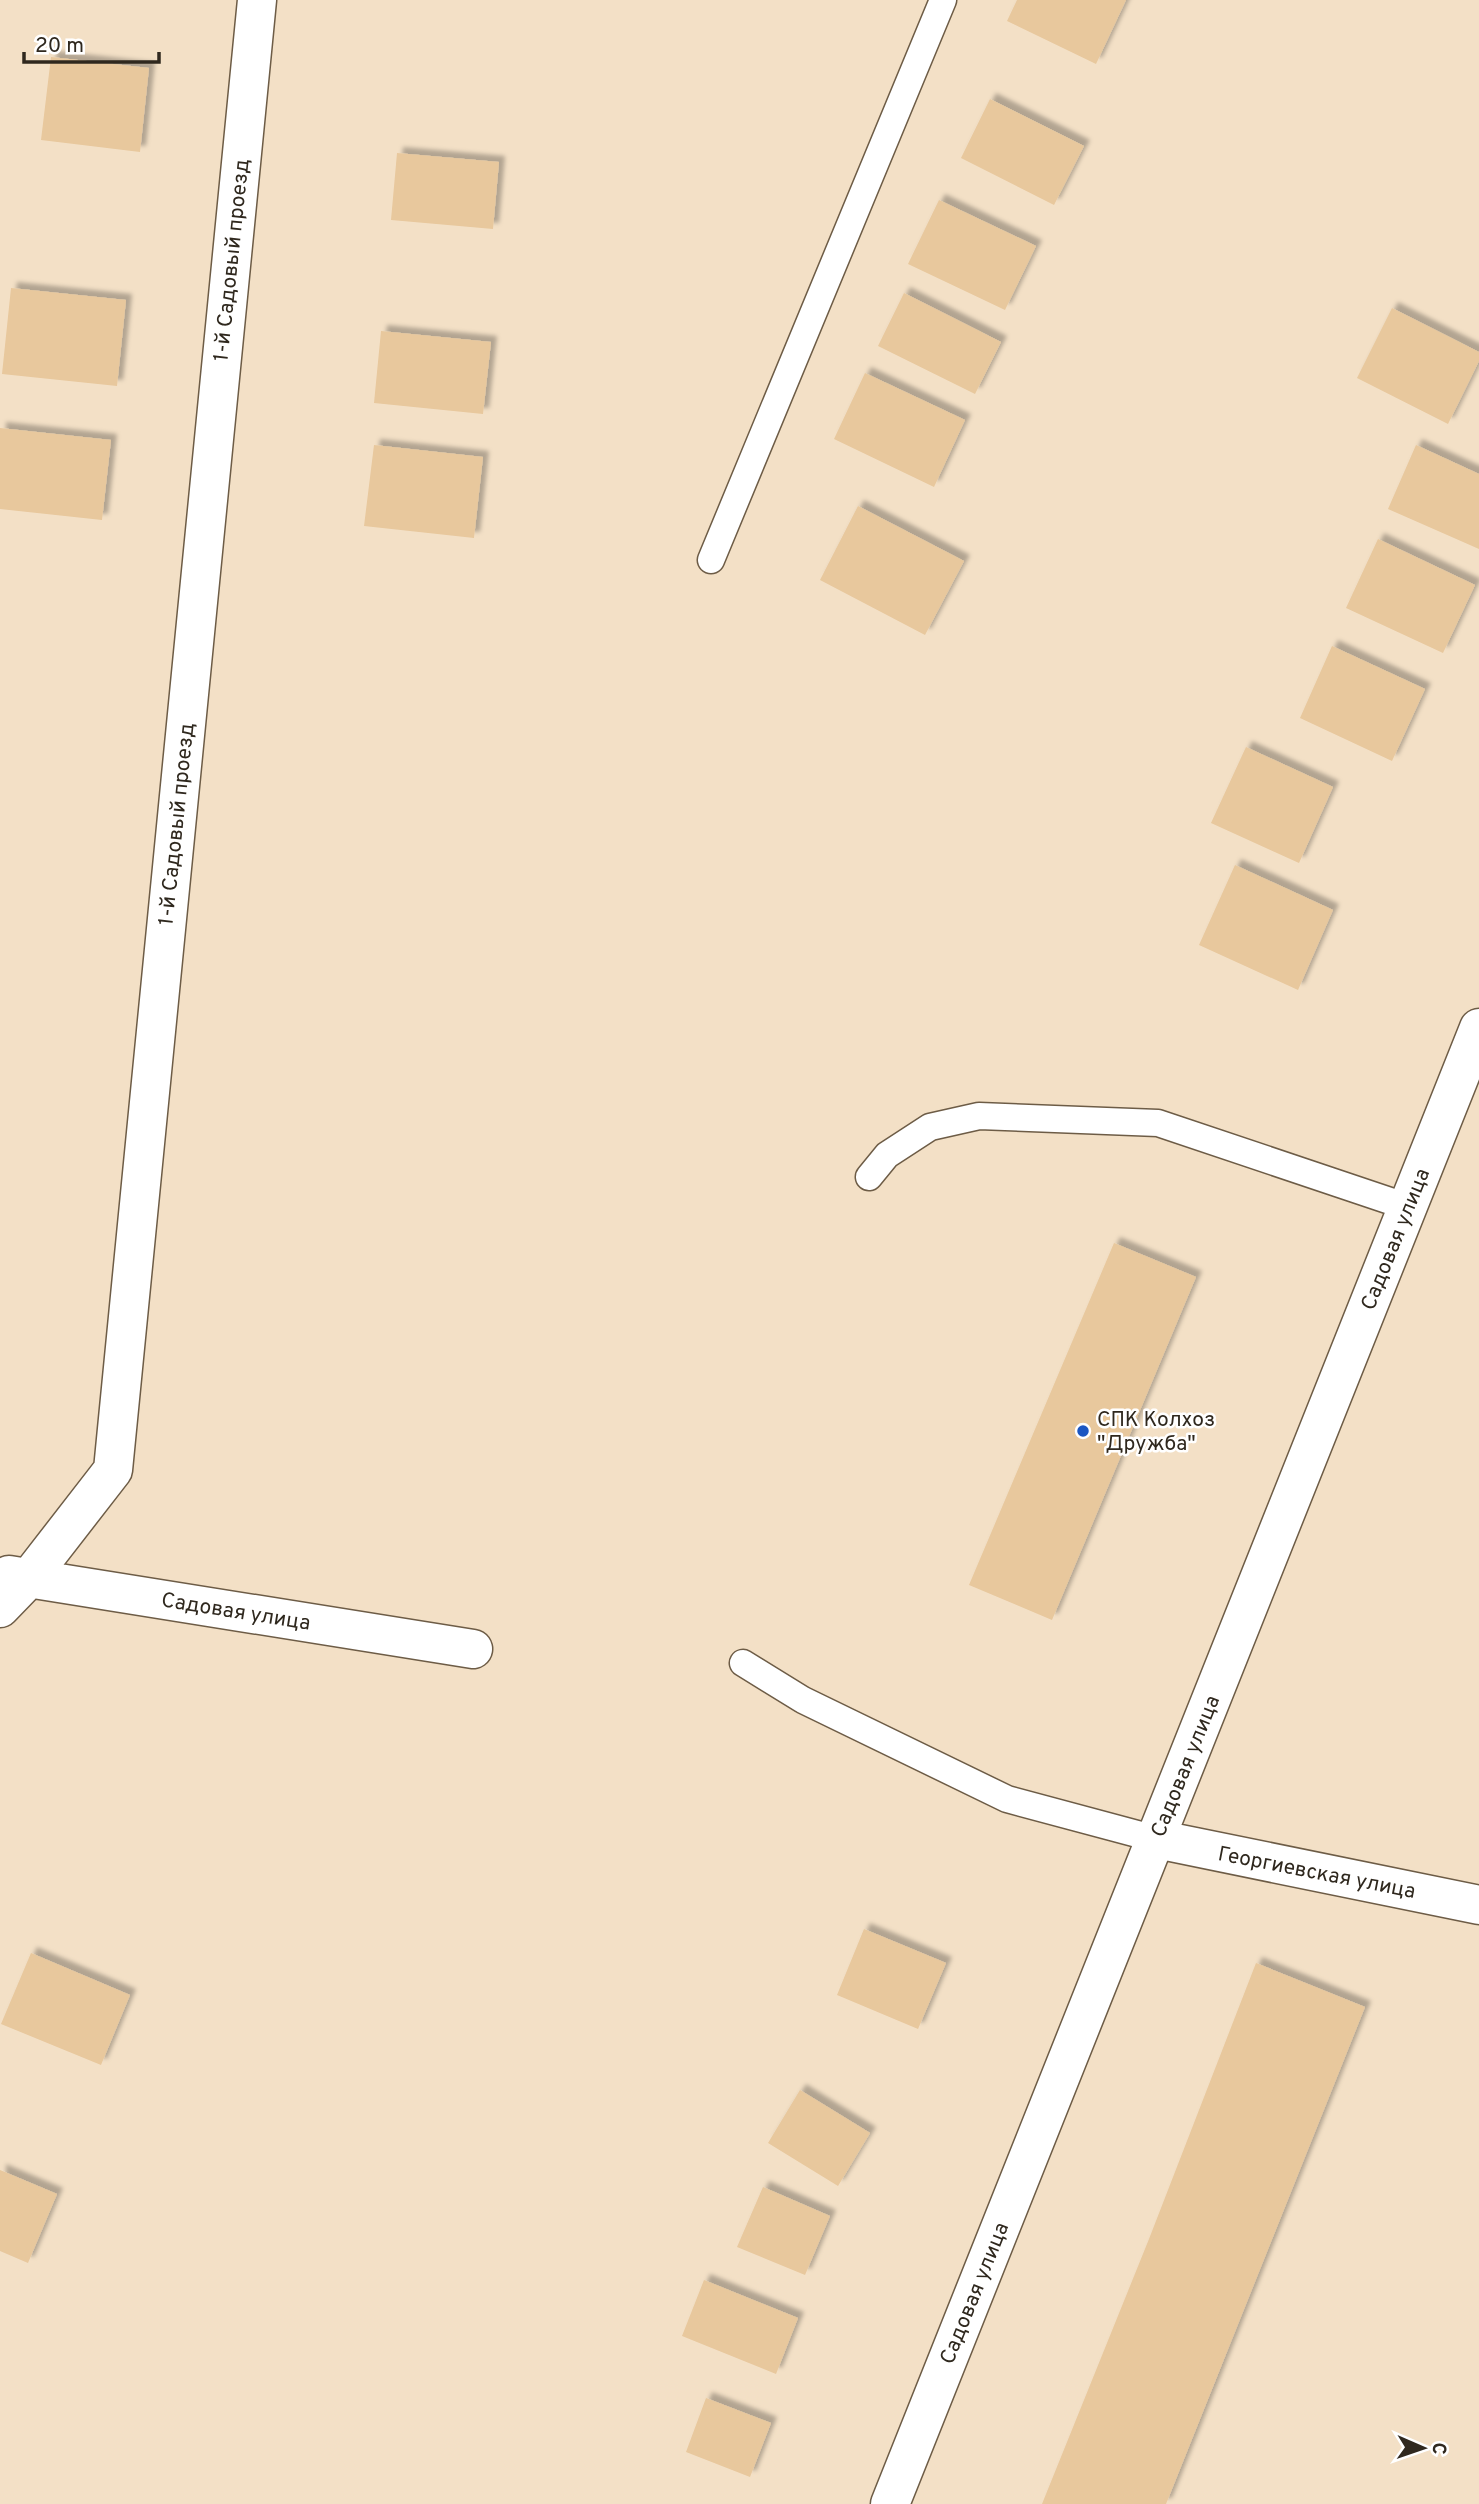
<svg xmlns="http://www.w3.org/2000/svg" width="1479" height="2504" font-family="Overpass,sans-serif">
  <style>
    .building { fill: #e8c89d; filter: url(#shadow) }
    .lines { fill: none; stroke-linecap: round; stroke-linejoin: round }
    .service-casing { stroke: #6d5c46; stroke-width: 29 }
    .minor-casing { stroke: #6d5c46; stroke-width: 41 }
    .service { stroke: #fff; stroke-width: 26 }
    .minor { stroke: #fff; stroke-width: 38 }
    .poi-dot { fill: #1b56c2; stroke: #fff; stroke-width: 2.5 }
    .labels { text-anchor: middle; stroke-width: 5; stroke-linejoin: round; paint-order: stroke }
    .street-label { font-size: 21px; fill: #2f281e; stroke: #fff }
    .poi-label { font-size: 21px; fill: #2f281e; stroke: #fff; text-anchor: start }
  </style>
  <defs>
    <filter id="shadow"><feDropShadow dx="6" dy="-6" stdDeviation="2" flood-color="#0004"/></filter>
  </defs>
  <rect width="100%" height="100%" fill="#f3e0c6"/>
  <path class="building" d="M1017,0H1126L1096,64L1007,21Z
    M51,57L149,68L140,152L41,140Z
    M990,99L1084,146L1054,205L961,158Z
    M397,153L499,162L493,229L391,220Z
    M939,200L1036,246L1005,310L908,264Z
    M11,288L126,300L117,386L2,374Z
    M904,293L1001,342L975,394L878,346Z
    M1392,308L1479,352V361L1448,424L1357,378Z
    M381,331L491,342L483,414L374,403Z
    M865,373L965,420L934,487L834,439Z
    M0,428L111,440L102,520L0,509Z
    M374,445L483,457L474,538L364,526Z
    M1416,445L1479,474V549L1388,509Z
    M858,506L964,561L925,635L820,580Z
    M1378,539L1475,585L1443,653L1346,608Z
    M1332,646L1425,689L1392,761L1300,718Z
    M1246,747L1333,787L1299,863L1211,823Z
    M1235,865L1333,910L1298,990L1199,945Z
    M1114,1243L1196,1277L1052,1620L969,1585Z
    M864,1929L946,1963L918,2029L837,1995Z
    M31,1953L130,1995L101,2065L1,2024Z
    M1256,1963L1365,2007L1166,2504H1042L1149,2239Z
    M800,2090L870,2133L838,2186L768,2143Z
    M0,2170L57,2194L28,2263L0,2251Z
    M763,2187L830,2216L805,2275L737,2247Z
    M704,2280L798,2318L776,2374L682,2336Z
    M706,2398L771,2423L750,2477L686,2452Z"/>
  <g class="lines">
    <g class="service-casing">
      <path id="service" d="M711,560L943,0
        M869,1177L887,1155L930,1127L979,1116L1158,1123L1408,1207
        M743,1663L803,1700L1007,1799L1156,1839"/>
    </g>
    <g class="minor-casing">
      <path id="minor" d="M9,1575L473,1649
        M0,1608L30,1577L113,1470L257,0
        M1156,1839L1479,1905
        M890,2504L1479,1028"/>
    </g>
    <use href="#service" class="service"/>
    <use href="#minor" class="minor"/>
  </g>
  <circle class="poi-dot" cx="1083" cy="1431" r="7"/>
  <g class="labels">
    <g class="street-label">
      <text transform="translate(231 260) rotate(-84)" y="7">1-й Садовый проезд</text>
      <text transform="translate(176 824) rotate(-84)" y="7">1-й Садовый проезд</text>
      <text transform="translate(1395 1239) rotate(-68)" y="7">Садовая улица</text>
      <text transform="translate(236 1611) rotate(9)" y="7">Садовая улица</text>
      <text transform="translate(1185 1766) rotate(-68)" y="7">Садовая улица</text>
      <text transform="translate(1317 1872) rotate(11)" y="7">Георгиевская улица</text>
      <text transform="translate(974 2293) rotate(-68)" y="7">Садовая улица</text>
    </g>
    <g class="poi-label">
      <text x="1097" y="1426">СПК Колхоз<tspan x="1097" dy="24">"Дружба"</tspan></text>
    </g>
  </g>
  <g transform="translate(1423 2448) rotate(92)" stroke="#ffffff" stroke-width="5" paint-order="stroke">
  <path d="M0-5L12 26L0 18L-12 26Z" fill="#2f281e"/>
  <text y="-10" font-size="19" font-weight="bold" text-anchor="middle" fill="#2f281e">С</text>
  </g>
  <path d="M24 52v10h135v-10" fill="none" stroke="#2f281e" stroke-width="3.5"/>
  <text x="35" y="52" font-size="21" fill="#2f281e" stroke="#ffffff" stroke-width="5" paint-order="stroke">20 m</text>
</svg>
